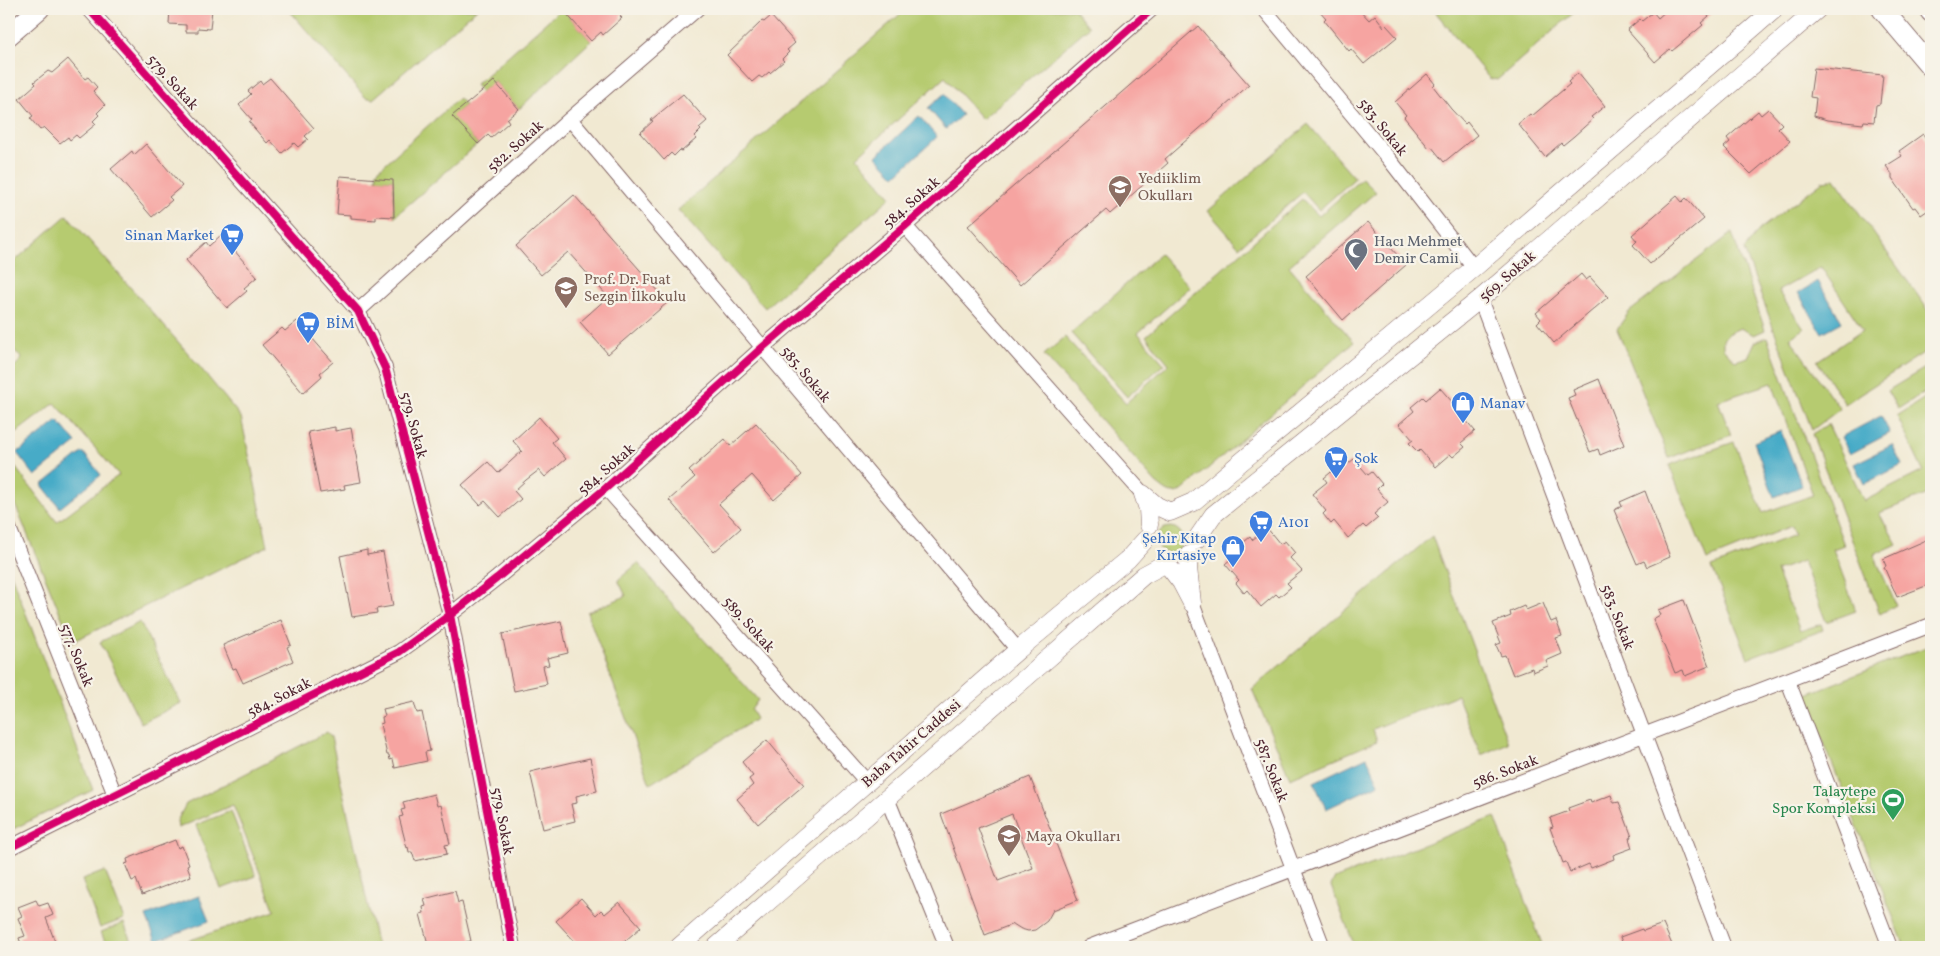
<svg xmlns="http://www.w3.org/2000/svg" width="1940" height="956" font-family="Vollkorn,serif">
  <style>
    .green { fill: #b6cb6f; stroke: #80754d }
    .water { fill: #47abc7; stroke: #486579 }
    .building { fill: #f6a4a1; fill-rule: evenodd }
    .lines { fill: none; stroke-linecap: round; stroke-linejoin: round }
    .minor-casing { stroke: #846665; stroke-width: 16 }
    .tertiary-casing { stroke: #846665; stroke-width: 19 }
    .secondary-casing { stroke: #846665; stroke-width: 22 }
    .minor { stroke: #fff; stroke-width: 14 }
    .tertiary { stroke: #fff; stroke-width: 18 }
    .secondary { stroke: #fff; stroke-width: 20 }
    .cycleway-casing { stroke: #f7f3e8; stroke-width: 11 }
    .cycleway { stroke: #d6006c; stroke-width: 8 }
    .labels { text-anchor: middle; stroke-width: 4.5; stroke-linejoin: round; paint-order: stroke }
    .street-label { font-size: 15px; fill: #4a1f2b; stroke: #f7f3e8 }
    .education-label { font-size: 15px; fill: #785e54; stroke: #f7f3e8; text-anchor: start }
    .shop-label { font-size: 15px; fill: #366cbe; stroke: #f7f3e8; text-anchor: start }
    .worship-label { font-size: 15px; fill: #5b616d; stroke: #f7f3e8; text-anchor: start }
    .leisure-label { font-size: 15px; fill: #27864d; stroke: #f7f3e8; text-anchor: end }
  </style>
  <rect width="100%" height="100%" fill="#f7f3e8"/>
  <filter id="ink" filterUnits="userSpaceOnUse"><feTurbulence type="fractalNoise" baseFrequency=".02" numOctaves="2"/><feDisplacementMap in="SourceGraphic" scale="10" xChannelSelector="R" yChannelSelector="G"/><feConvolveMatrix kernelMatrix="1 2 1 2 8 2 1 2 1" color-interpolation-filters="sRGB"/></filter>
  <filter id="wash" filterUnits="userSpaceOnUse"><feTurbulence type="fractalNoise" baseFrequency=".0096" numOctaves="4" result="noise"/><feDisplacementMap in="SourceGraphic" scale="20" xChannelSelector="R" yChannelSelector="G"/><feGaussianBlur stdDeviation="1.12" result="paint"/><feColorMatrix in="noise" values="0 0 0 0 0 0 0 0 0 0 0 0 0 0 0 0 0 1.4 0 .05"/><feComposite in="paint" operator="in"/></filter>
  <g filter="url(#wash)">
    <rect width="100%" height="100%" fill="#f1e9d2"/>
    <path class="green" d="M288,9H477L373,99L365,97Z
      M561,9H570L566,13L591,41L519,109L494,81L481,92L475,85Z
      M906,9H1074L1089,27L982,119L945,77L857,157L891,197L765,308L678,210Z
      M1433,9H1578L1497,80L1489,78Z
      M459,98L465,105L453,116L478,144L394,217L393,180L376,179L377,171Z
      M1308,124L1355,178L1319,210L1303,192L1239,247L1208,211Z
      M1362,178L1376,192L1289,266L1354,342L1182,491C1169,496 1167,491 1156,483L1044,355L1065,337L1126,403L1169,364L1146,336L1302,199L1319,216Z
      M1835,179L1931,314V348L1845,404L1817,361L1863,330L1821,267L1778,291L1804,329L1790,338L1840,409L1812,430L1744,250L1759,230L1823,181Z
      M67,215L194,360L241,417L268,546L72,642L9,490V459L57,522L119,475L55,403L9,438V372L22,359L9,344V266Z
      M1732,233L1765,330L1754,335L1740,328L1727,334L1723,340V348L1735,361L1748,357L1755,342L1767,337L1844,545L1833,549L1856,611L1826,622L1803,561L1776,571L1800,631L1821,624L1823,630L1748,658L1712,567L1794,535L1791,526L1707,560L1669,465L1734,442L1763,513L1813,495L1772,383L1718,401L1731,435L1669,458L1617,329L1629,312Z
      M1160,254L1190,287L1138,333L1164,364L1127,397L1071,333Z
      M1925,368L1931,378V388L1898,409L1887,391Z
      M1931,394V493L1879,513L1897,544L1874,555L1896,605L1880,614L1812,434L1828,424L1864,501L1923,471L1897,416Z
      M1157 540a13 13 0 1 1 26 0a13 13 0 1 1-26 0Z
      M1432,536L1508,743L1481,755L1457,695L1373,729L1377,741L1290,778L1252,689Z
      M638,563L669,601L758,700L751,710L756,719L650,784L587,612L626,596L618,580Z
      M9,569L93,790L9,831Z
      M140,622L181,703L141,723L100,642Z
      M1931,645V947H1905L1805,695Z
      M327,732L331,737L377,947H170L275,911L233,805L178,828L177,821L186,804Z
      M231,811L256,876L221,889L196,825Z
      M1495,817L1543,947H1355L1331,886L1334,879Z
      M105,871L124,919L100,928L82,880Z
      M124,923L133,947H107L101,932Z"/>
    <path class="water" d="M944,94L962,115L946,129L928,108Z
      M919,116L937,137L895,176L876,156Z
      M1818,281L1842,322L1822,333L1798,293Z
      M1881,416L1890,433L1850,454L1841,437Z
      M58,421L76,443L35,476L17,453Z
      M1781,431L1802,486L1774,497L1754,442Z
      M1892,445L1902,465L1864,484L1854,464Z
      M83,452L101,475L60,508L42,485Z
      M1367,757L1379,784L1326,809L1314,782Z
      M199,896L209,921L156,941L146,916Z"/>
    <g id="blocks">
      <path class="building" d="M170,9H212L210,29L198,28V32H186V25L169,24Z
        M562,9H628L620,16L622,18L603,35L601,32L591,41Z
        M1318,9H1359L1369,20L1375,15L1384,27L1386,25L1397,37L1364,64L1351,49L1349,51L1324,20L1326,18Z
        M1668,9H1717L1701,23L1703,25L1684,41L1672,51L1670,49L1655,62L1627,30L1640,19L1642,21L1653,12L1658,18Z
        M771,16L795,43L787,50L789,52L782,59L784,61L770,73L769,72L762,78L759,76L752,82L727,55L762,21L764,22Z
        M1198,26L1249,85L1165,159L1168,163L1110,214L1106,210L1020,285L968,226Z
        M68,59L85,79L88,77L97,87L93,91L105,105L97,113L99,115L93,121L96,124L79,138L76,135L70,140L68,137L60,143L44,127L40,130L30,118L33,116L19,99L36,84L34,82L48,71L52,73Z
        M1814,68L1883,75L1880,104L1876,105L1874,122L1864,121L1863,124L1827,120L1814,116L1816,98L1810,97Z
        M1578,73L1605,106L1591,117L1593,119L1574,136L1563,145L1561,143L1545,157L1518,124L1530,114L1532,116L1557,95L1570,84L1568,82Z
        M1427,74L1435,84L1433,86L1451,109L1465,124L1467,122L1477,135L1444,162L1431,146L1429,148L1404,117L1406,115L1395,102Z
        M270,78L314,128L305,136L308,139L298,147L294,143L282,153L270,140L267,143L249,122L252,120L239,105L251,94L248,91L260,81L262,84Z
        M494,81L519,109L507,119L509,122L491,138L488,135L478,144L452,116Z
        M683,94L707,121L699,128L701,130L694,137L696,139L682,151L680,150L674,156L671,153L664,160L640,133L653,121L651,120Z
        M1768,109L1782,124L1778,128L1790,141L1751,174L1724,147L1730,142L1727,138L1758,111L1761,115Z
        M1923,134L1931,146V208L1921,215L1915,207L1913,208L1892,178V174L1886,166L1902,156L1899,151Z
        M146,144L182,186L169,197L172,200L152,217L111,169L132,151L134,155Z
        M340,176L393,180L394,217L376,216V220L351,218V215L337,214Z
        M574,195L668,302L608,354L580,322L608,297L568,252L541,275L516,246Z
        M1677,196L1682,202L1686,198L1704,219L1650,264L1633,245L1637,241L1632,235Z
        M1368,222L1406,265L1343,320L1306,276Z
        M221,235L257,277L244,288L247,291L227,308L186,260L206,242L209,246Z
        M1581,274L1586,280L1590,277L1608,297L1554,343L1537,323L1541,319L1536,313Z
        M297,321L333,362L320,373L322,376L303,393L262,345L282,328L285,331Z
        M1599,379L1624,445L1600,455L1598,449L1590,452L1568,398L1575,395L1573,390Z
        M1440,388L1454,404L1458,401L1469,413L1464,418L1475,431L1461,443L1465,447L1453,457L1450,454L1435,467L1420,450L1418,452L1409,443L1413,440L1399,424L1414,411L1411,407L1423,397L1426,400Z
        M539,417L557,438L552,442L566,459L545,477L539,470L526,480L514,491L521,499L500,517L485,501L480,505L462,485L488,462L498,473L522,451L513,441Z
        M756,423L802,475L774,500L752,475L719,504L741,528L714,552L669,500L695,477L689,471L725,439L730,446Z
        M335,427V431L351,428L361,482L344,485L345,489L320,493L308,432Z
        M1354,459L1368,475L1372,472L1382,484L1377,489L1388,502L1374,514L1378,518L1366,528L1363,525L1348,538L1334,521L1331,524L1323,514L1326,511L1312,494L1327,482L1324,478L1336,468L1339,471Z
        M1645,491L1670,557L1647,567L1644,561L1637,564L1614,510L1622,506L1620,502Z
        M1267,528L1280,544L1285,541L1295,553L1290,558L1302,571L1287,583L1291,587L1279,597L1276,594L1261,607L1247,590L1244,593L1236,583L1239,580L1225,564L1240,551L1238,547L1250,537L1252,540Z
        M1931,538V584L1897,597L1884,567L1886,566L1883,559Z
        M367,550V555L383,552L393,606L376,609L377,613L352,617L340,556Z
        M1684,600L1709,666L1685,676L1683,670L1675,673L1653,619L1660,615L1658,610Z
        M1543,603L1551,622L1556,620L1562,636L1556,638L1562,654L1546,661L1548,666L1533,672L1532,668L1513,675L1505,655L1501,656L1496,645L1501,643L1493,623L1511,616L1510,612L1524,606L1526,610Z
        M281,620L291,645L287,647L293,661L243,683L236,668L233,669L223,645Z
        M561,621L568,653L547,658L549,665L543,666L547,684L514,691L502,634Z
        M414,702L417,713L422,712L430,751L425,752L427,761L395,768L393,759L390,760L389,755H387L380,724L383,723L382,717L385,716L383,709Z
        M767,740L804,785L758,824L737,799L753,785L749,779L753,776L742,762Z
        M590,758L597,791L576,796L577,803L571,804L575,821L543,829L530,772Z
        M1030,777L1078,900L1053,910L1047,921L1035,930L1028,931L1021,929L1013,924L985,935L941,814ZM1012,814L1033,868L998,881L978,828Z
        M434,794L437,806L441,805L450,844L445,845L447,854L415,861L412,852H409L408,847L407,848L399,817L403,816L401,810L405,809L403,802Z
        M1611,795L1614,803L1619,802L1632,837L1629,838L1632,848L1613,855L1614,859L1591,868L1589,864L1570,872L1566,862L1563,863L1550,828L1553,827L1550,818L1569,811L1568,808L1590,800L1591,803Z
        M175,840L178,848L182,846L189,864L187,865L191,876L142,895L136,879L132,881L125,864L128,863L127,859Z
        M455,891L458,903L462,902L471,941L466,942L467,947H430L429,944H428L420,914L424,913L423,907L426,906L424,899Z
        M581,898L596,915L601,910L605,914L619,902L641,927L618,947H580L556,921Z
        M36,900L39,906L48,903L53,915L46,918L57,947H22L19,938L25,936L18,918L22,916L18,907Z
        M1663,924L1673,947H1624L1620,937L1642,929L1643,931Z"/>
    </g>
  </g>
  <g filter="url(#ink)">
    <use href="#blocks" fill-opacity="0" stroke="#846665" stroke-width="1"/>
    <g class="lines">
      <g class="minor-casing">
        <path id="minor" d="M89,9L358,311L385,368L450,615L513,947
          M1264,9L1389,159L1474,268
          M570,119L1018,650
          M905,226L1143,494
          M1480,299L1724,947
          M358,311L570,119L697,9
          M606,488L867,782
          M9,528L115,795
          M1192,603L1323,947
          M1788,681L1890,947
          M887,798L947,947
          M9,848L399,652L450,615L497,578L606,488L763,347L905,226L1152,9
          M1089,947L1931,625"/>
      </g>
      <g class="tertiary-casing">
        <path id="tertiary" d="M1149,525L1148,509L1143,494L1157,506L1170,512L1193,502L1474,268L1775,9
          M1196,540L1213,515L1480,299L1818,9
          M679,947L1018,650L1128,559L1145,540
          M716,947L1144,575L1166,563L1181,582L1192,603L1188,568L1189,555"/>
      </g>
      <g class="secondary-casing">
        <path id="secondary" d="M1882,9L1931,67
          M1929,9L1931,12
          M9,35L39,9"/>
      </g>
      <use href="#minor" class="minor"/>
      <use href="#tertiary" class="tertiary"/>
      <use href="#secondary" class="secondary"/>
      <g class="cycleway-casing">
        <path id="cycleway" d="M89,9L358,311L385,368L450,615L513,947
          M9,848L399,652L450,615L497,578L606,488L763,347L905,226L1152,9"/>
      </g>
      <use href="#cycleway" class="cycleway"/>
    </g>
  </g>
  <defs>
    <g id="school-pin" transform="scale(1.25)"><path d="M0 17L-7.5 6A9.5 9.5 0 1 1 7.5 6Z" fill="#8d6e63" stroke="#f7f3e8"/><path d="M0-5L7-2L0 1L-7-2ZM-4 1L0 2.5L4 1V4Q0 6-4 4Z" fill="#fff"/></g>
    <g id="supermarket-pin" transform="scale(1.25)"><path d="M0 17L-7.5 6A9.5 9.5 0 1 1 7.5 6Z" fill="#3f7fe0" stroke="#f7f3e8"/><path d="M-6-5.5h2.5l.6 2H6L4.5 2H-2.5L-4.4-4H-6ZM-1.5 3.2a1.3 1.3 0 1 0 .1 0ZM3 3.2a1.3 1.3 0 1 0 .1 0Z" fill="#fff"/></g>
    <g id="mosque-pin" transform="scale(1.25)"><path d="M0 17L-7.5 6A9.5 9.5 0 1 1 7.5 6Z" fill="#6b7280" stroke="#f7f3e8"/><path d="M3.5-4.9A6 6 0 1 0 3.5 4.9A5 5 0 1 1 3.5-4.9Z" fill="#fff"/></g>
    <g id="shop-pin" transform="scale(1.25)"><path d="M0 17L-7.5 6A9.5 9.5 0 1 1 7.5 6Z" fill="#3f7fe0" stroke="#f7f3e8"/><path d="M-5-2.5h2.3a2.7 3.5 0 0 1 5.4 0H5L5.5 6h-11ZM-1.5-2.5h3a1.5 2.3 0 0 0-3 0Z" fill="#fff"/></g>
    <g id="stadium-pin" transform="scale(1.25)"><path d="M0 17L-7.5 6A9.5 9.5 0 1 1 7.5 6Z" fill="#2e9e5b" stroke="#f7f3e8"/><path d="M0-5a6.5 5 0 1 0 0 10a6.5 5 0 1 0 0-10ZM-3.5-1.8h7v3.6h-7Z" fill="#fff"/></g>
  </defs>
  <g fill-rule="evenodd">
    <use href="#school-pin" x="1120" y="187"/>
    <use href="#supermarket-pin" x="232" y="235"/>
    <use href="#mosque-pin" x="1356" y="250"/>
    <use href="#school-pin" x="566" y="288"/>
    <use href="#supermarket-pin" x="308" y="323"/>
    <use href="#shop-pin" x="1463" y="403"/>
    <use href="#supermarket-pin" x="1336" y="458"/>
    <use href="#supermarket-pin" x="1261" y="522"/>
    <use href="#shop-pin" x="1233" y="547"/>
    <use href="#stadium-pin" x="1893" y="800"/>
    <use href="#school-pin" x="1009" y="836"/>
  </g>
  <g class="labels">
    <g class="street-label">
      <text transform="translate(173 82) rotate(48)" y="5">579. Sokak</text>
      <text transform="translate(1383 127) rotate(51)" y="5">583. Sokak</text>
      <text transform="translate(515 146) rotate(-42)" y="5">582. Sokak</text>
      <text transform="translate(911 202) rotate(-41)" y="5">584. Sokak</text>
      <text transform="translate(1507 276) rotate(-41)" y="5">569. Sokak</text>
      <text transform="translate(806 374) rotate(50)" y="5">585. Sokak</text>
      <text transform="translate(414 425) rotate(75)" y="5">579. Sokak</text>
      <text transform="translate(606 469) rotate(-41)" y="5">584. Sokak</text>
      <text transform="translate(1618 617) rotate(69)" y="5">583. Sokak</text>
      <text transform="translate(749 624) rotate(48)" y="5">589. Sokak</text>
      <text transform="translate(77 655) rotate(68)" y="5">577. Sokak</text>
      <text transform="translate(279 697) rotate(-27)" y="5">584. Sokak</text>
      <text transform="translate(911 743) rotate(-41)" y="5">Baba Tahir Caddesi</text>
      <text transform="translate(1272 770) rotate(69)" y="5">587. Sokak</text>
      <text transform="translate(1505 771) rotate(-21)" y="5">586. Sokak</text>
      <text transform="translate(503 821) rotate(79)" y="5">579. Sokak</text>
    </g>
    <g class="education-label">
      <text x="1138" y="183">Yediiklim<tspan x="1138" dy="17">Okulları</tspan></text>
      <text x="584" y="284">Prof. Dr. Fuat<tspan x="584" dy="17">Sezgin İlkokulu</tspan></text>
      <text x="1026" y="841">Maya Okulları</text>
    </g>
    <g class="shop-label">
      <text x="214" y="240" text-anchor="end">Sinan Market</text>
      <text x="326" y="328">BİM</text>
      <text x="1480" y="408">Manav</text>
      <text x="1354" y="463">Şok</text>
      <text x="1278" y="527">A101</text>
      <text x="1216" y="543" text-anchor="end">Şehir Kitap<tspan x="1216" dy="17">Kırtasiye</tspan></text>
    </g>
    <g class="worship-label">
      <text x="1374" y="246">Hacı Mehmet<tspan x="1374" dy="17">Demir Camii</tspan></text>
    </g>
    <g class="leisure-label">
      <text x="1876" y="796">Talaytepe<tspan x="1876" dy="17">Spor Kompleksi</tspan></text>
    </g>
  </g>
  <rect width="1940" height="956" fill="none" stroke="#f7f3e8" stroke-width="30"/>
</svg>
